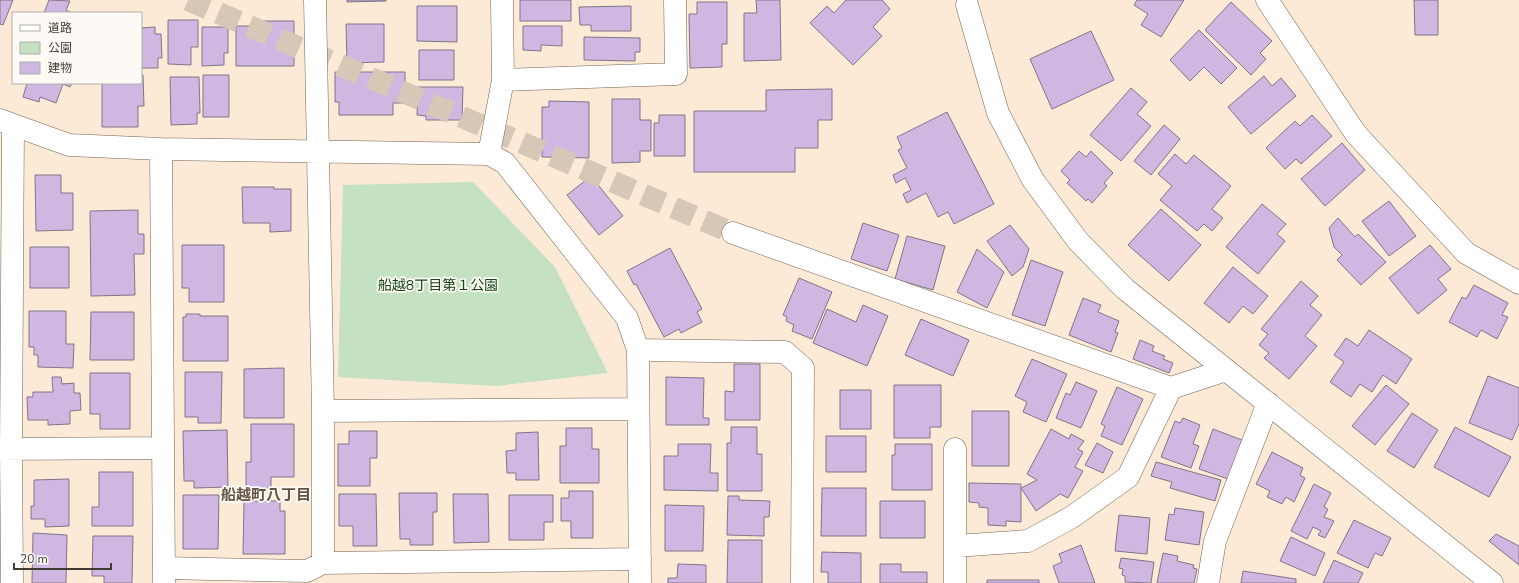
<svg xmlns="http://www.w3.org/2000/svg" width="1519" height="583" font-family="'Nunito Sans','Noto Sans JP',sans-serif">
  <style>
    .park { fill: #c4e1c2 }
    .building { fill: #cfb7e1; stroke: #807588 }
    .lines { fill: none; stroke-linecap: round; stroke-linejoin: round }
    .minor-tunnel { stroke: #d7c7b6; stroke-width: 22; stroke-dasharray: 22 11; stroke-linecap: butt }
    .minor-casing { stroke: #726352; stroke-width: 23 }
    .minor { stroke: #fff; stroke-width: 22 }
    .labels { text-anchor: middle; stroke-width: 3.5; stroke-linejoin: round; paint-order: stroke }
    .park-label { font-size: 14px; fill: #154514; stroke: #fdfaf6 }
    .neighbourhood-label { font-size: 15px; font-weight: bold; fill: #635444; stroke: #fdfaf6 }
  </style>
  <rect width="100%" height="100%" fill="#fcead7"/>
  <path class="park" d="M473,182L555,267L608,373L496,386L338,377L343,185Z"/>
  <path class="building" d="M0,0H13L3,25L0,24Z
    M49,0L70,1L66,10L72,13H44Z
    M347,0H386V1L347,2Z
    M520,0H571V21H520Z
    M756,0H780L781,60L744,61V13H757Z
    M846,0H882L890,9L873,27L882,36L853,65L810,23L827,6L834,13Z
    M1137,0H1184L1161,37L1141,25L1148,14L1134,5Z
    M1414,0H1438V35H1415Z
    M697,2H727V44H722V67L690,68L689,14H697Z
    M1231,2L1272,41L1260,53L1266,59L1251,75L1205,30Z
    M417,6H457V42L417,41Z
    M631,6V31H591V25H580L579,7Z
    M168,20H198V47H191V65L168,64Z
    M259,21H294V66H236V26H259Z
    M346,24H384V62L347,63Z
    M523,26H562V46L541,45V51L523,50Z
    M155,27V34H161L162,58H158V68H141V28Z
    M202,27H228V53H224V65L202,66Z
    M1199,30L1237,68L1221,84L1204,67L1190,81L1170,60Z
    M1091,31L1114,80L1052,109L1030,59Z
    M584,37L640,38V52H635V61L584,60Z
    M419,50H454V80H419Z
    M335,72H405V103H393V115H339V102H335Z
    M141,75H143L144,106H138V127H102V83H141Z
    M203,75H229V117H203Z
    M1264,76L1272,86L1281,78L1296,96L1251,134L1228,107Z
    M170,77H199L200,113H197V124L171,125Z
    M27,83H72L70,87L63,84L56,103L40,97L39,102L23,97Z
    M418,87H463L462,120H426V116L417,115Z
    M1131,88L1147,102L1137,114L1151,126L1121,161L1090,135Z
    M832,89V120H818V148H795V172H694V111H766V90Z
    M612,99H640V120H651V151H640V162L612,163Z
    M549,101L589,102V158L542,157V107H549Z
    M947,112L994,204L954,224L948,212L938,217L926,193L907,203L903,194L911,190L905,178L896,183L893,175L907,168L898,150L902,148L897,137Z
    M659,115H685V156H654V123H659Z
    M1312,115L1332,136L1301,164L1296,159L1285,169L1266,148L1295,121L1300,126Z
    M1164,125L1180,139L1151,175L1134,161Z
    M1342,143L1365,170L1325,206L1301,179Z
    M1079,151L1086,157L1091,151L1113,173L1104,183L1107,186L1092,203L1088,199L1086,201L1067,183L1070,180L1061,171Z
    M1175,154L1186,164L1194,155L1231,186L1212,209L1223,218L1212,231L1204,224L1197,231L1160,200L1172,186L1158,174Z
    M35,175H61V193H73V230L36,231Z
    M591,176L623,216L599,235L567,195Z
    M242,187H274V189H291V231L270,232V223H243Z
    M1389,201L1416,236L1389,256L1362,221Z
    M1262,204L1286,224L1277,234L1285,241L1258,274L1226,247Z
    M1161,209L1201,245L1169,281L1128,245Z
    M138,210V234H144V254H134L135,295L91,296L90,211Z
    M1338,218L1355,237L1358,234L1386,262L1361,285L1337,260L1342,255L1334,247L1329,228Z
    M863,223L899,235L887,271L851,259Z
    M1010,225L1029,249L1023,267L1012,276L987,241Z
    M907,236L945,246L933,290L895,279Z
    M182,245H224V302H189V288H182Z
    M1430,245L1451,269L1438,279L1447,290L1418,314L1389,278Z
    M30,247H69V288H30Z
    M670,248L702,309L697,312L702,322L681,333L679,329L664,337L636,284L634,285L627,271Z
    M977,249L1004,272L987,308L957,292Z
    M1031,260L1063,272L1045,326L1012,315Z
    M1233,267L1268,296L1253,314L1243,306L1229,323L1204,303Z
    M799,278L832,292L812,339L792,331L794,325L786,321L787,317L783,315Z
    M1301,281L1318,296L1310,305L1322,315L1305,336L1317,346L1289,379L1264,358L1269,353L1259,345L1268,334L1261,329Z
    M1474,285L1508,303L1502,315L1508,317L1497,339L1481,330L1477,337L1449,322L1462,297L1466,299Z
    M1083,298L1101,305L1098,312L1119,321L1115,332L1118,333L1111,352L1069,335Z
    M863,305L888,316L867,366L813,343L827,309L856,322Z
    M29,311H66V344H74L73,368L38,367V355H34V347H29Z
    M91,312H134V360H90Z
    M186,314H200V316H228V361H183V317H186Z
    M921,319L969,340L953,376L905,355Z
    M1369,330L1412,359L1396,384L1383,375L1372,392L1360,384L1351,397L1330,382L1344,362L1334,355L1346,338L1358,346Z
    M1140,340L1154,346L1152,351L1165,356L1163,359L1173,363L1169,373L1133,359Z
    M1032,359L1067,374L1046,422L1023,412L1027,402L1015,396Z
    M734,364H760V420H725V391L734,392Z
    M284,368V418H244V369Z
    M185,372H222L221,423H198V417H185Z
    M90,373H130V429H100V414H90Z
    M1488,376L1519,388V424L1512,440L1469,423Z
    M52,377H61L62,384L74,383V393H80L81,410L70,411V424L48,425V420H28L27,397H33V392H53Z
    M666,377L704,378L703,418H709V425H666Z
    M1076,382L1097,391L1081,428L1056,418L1066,393L1070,395Z
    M894,385H941V427H930V438H894Z
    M1386,385L1409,404L1375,445L1352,426Z
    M1117,387L1143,399L1122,445L1101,436L1105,426L1101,424Z
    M840,390H871V429H840Z
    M972,411H1009V466H972Z
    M1412,413L1438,430L1414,468L1387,451Z
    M1183,418L1200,425L1193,444L1199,446L1191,468L1161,457L1175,421L1180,423Z
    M251,424H294V477H271V488H246V462H251Z
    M731,427H757V454H762V491H727V443H731Z
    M1455,427L1511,457L1489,497L1434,467Z
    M566,428H592V449H599V483H560V446H566Z
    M1051,429L1069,439L1071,434L1084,441L1078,449L1083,452L1075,467L1083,471L1068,498L1060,494L1036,511L1021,488L1037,480L1027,474Z
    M1213,429L1242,440L1228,479L1199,469Z
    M227,430L228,487L194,488V481H184L183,431Z
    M349,431H377V458H370V486H338V444H349Z
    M538,432L539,480H516V473H507L506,451L516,450V433Z
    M826,436H866V472H826Z
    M1097,443L1113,452L1103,473L1085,465Z
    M678,444H711L710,473H718V491L664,490V456H678Z
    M895,444H932V490H892V455H895Z
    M1272,452L1303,468L1300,475L1305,478L1294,502L1286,497L1282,504L1267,497L1270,491L1256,484Z
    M1156,462L1221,480L1215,501L1170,488L1172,482L1151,476Z
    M99,472H133V526H92V507H99Z
    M69,479V526L45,527V519H31V506H34V480Z
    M969,483L1021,484V522L1006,521V526L988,525V508L979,507V503L969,502Z
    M1314,484L1331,493L1324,507L1328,509L1324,517L1334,521L1325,538L1318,535L1321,531L1313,527L1307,539L1291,531Z
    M822,488H866V536H821Z
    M569,491H593V538H571V521H561V498H569Z
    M399,493H437V512H433V545H410V539H400Z
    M339,494H376L377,546H353V526H339Z
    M453,494H488L489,542L454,543Z
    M183,495H219L218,549H183Z
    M509,495H553V522H544V540H509Z
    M728,496H739V500L770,501L769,517H764V536L727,535Z
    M244,501H280V511H285V554H243Z
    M880,501H925V538H880Z
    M665,505L704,506L703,551H665Z
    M1175,508L1204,512L1199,545L1165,540L1169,514L1174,515Z
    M1119,515L1150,518L1147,554L1115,551Z
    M1354,520L1391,538L1382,556L1375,553L1368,568L1337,553Z
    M33,533L67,535L66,583H32Z
    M1496,534L1519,546V565L1489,541Z
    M93,536H133L132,583H104V576H92Z
    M1291,537L1325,553L1315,576L1280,561Z
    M728,540H762V583H727Z
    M1081,545L1095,583H1059L1053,566L1062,562L1059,554Z
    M822,552L861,553V583H828V572H821Z
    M1163,553L1178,556L1177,561L1194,565L1193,568L1197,569L1194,583H1157Z
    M1121,558L1154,562L1151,583L1125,582V576L1122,575L1123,569L1119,568Z
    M1334,560L1363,573L1358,583H1323Z
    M678,564L706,565V583H668V578H677Z
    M880,564H901V572H927V583H880Z
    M1243,571L1296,579V583H1241Z
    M987,580H1039V583H987Z"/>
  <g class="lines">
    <path class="minor-tunnel" d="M188,0L733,233"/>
    <g class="minor-casing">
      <path id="minor" d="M315,0L323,411V563
        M1267,0L1356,134L1466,253L1519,283
        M967,5L998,113L1033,180L1078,241L1125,289L1492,583
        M503,80L676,74L675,0
        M0,120L69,145L161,149L489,154L505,163L627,318L638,350L640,583
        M161,149L164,582
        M489,154L503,80L502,0
        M733,233L1171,388L1226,370
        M638,350L785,352L803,368L802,583
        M323,411L638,409
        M0,449L163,448
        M955,449V546
        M164,568L307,571L323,563L640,559
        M12,583L11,449L13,125
        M955,583V546L1028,541L1072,517L1128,477L1171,388
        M1208,583L1215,541L1268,403"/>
    </g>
    <use href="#minor" class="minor"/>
  </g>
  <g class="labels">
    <g class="park-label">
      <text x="438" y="290">船越8丁目第１公園</text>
    </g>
    <g class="neighbourhood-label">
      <text x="266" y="500">船越町八丁目</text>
    </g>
  </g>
  <rect x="12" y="12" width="130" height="72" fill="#fdfaf6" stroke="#b2aea8"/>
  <rect x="20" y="25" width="20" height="6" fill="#ffffff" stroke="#b2aea8"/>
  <text x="48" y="32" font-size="12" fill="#423b34">道路</text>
  <rect x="20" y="42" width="20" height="12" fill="#c4e1c2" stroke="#b2aea8"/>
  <text x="48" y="52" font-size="12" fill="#423b34">公園</text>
  <rect x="20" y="62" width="20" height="12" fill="#cfb7e1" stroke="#b2aea8"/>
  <text x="48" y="72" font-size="12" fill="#423b34">建物</text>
  <path d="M14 563v6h97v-6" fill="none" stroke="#423b34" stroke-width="2"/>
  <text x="20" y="563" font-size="12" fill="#423b34" stroke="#fdfaf6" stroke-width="3" paint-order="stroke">20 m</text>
</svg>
